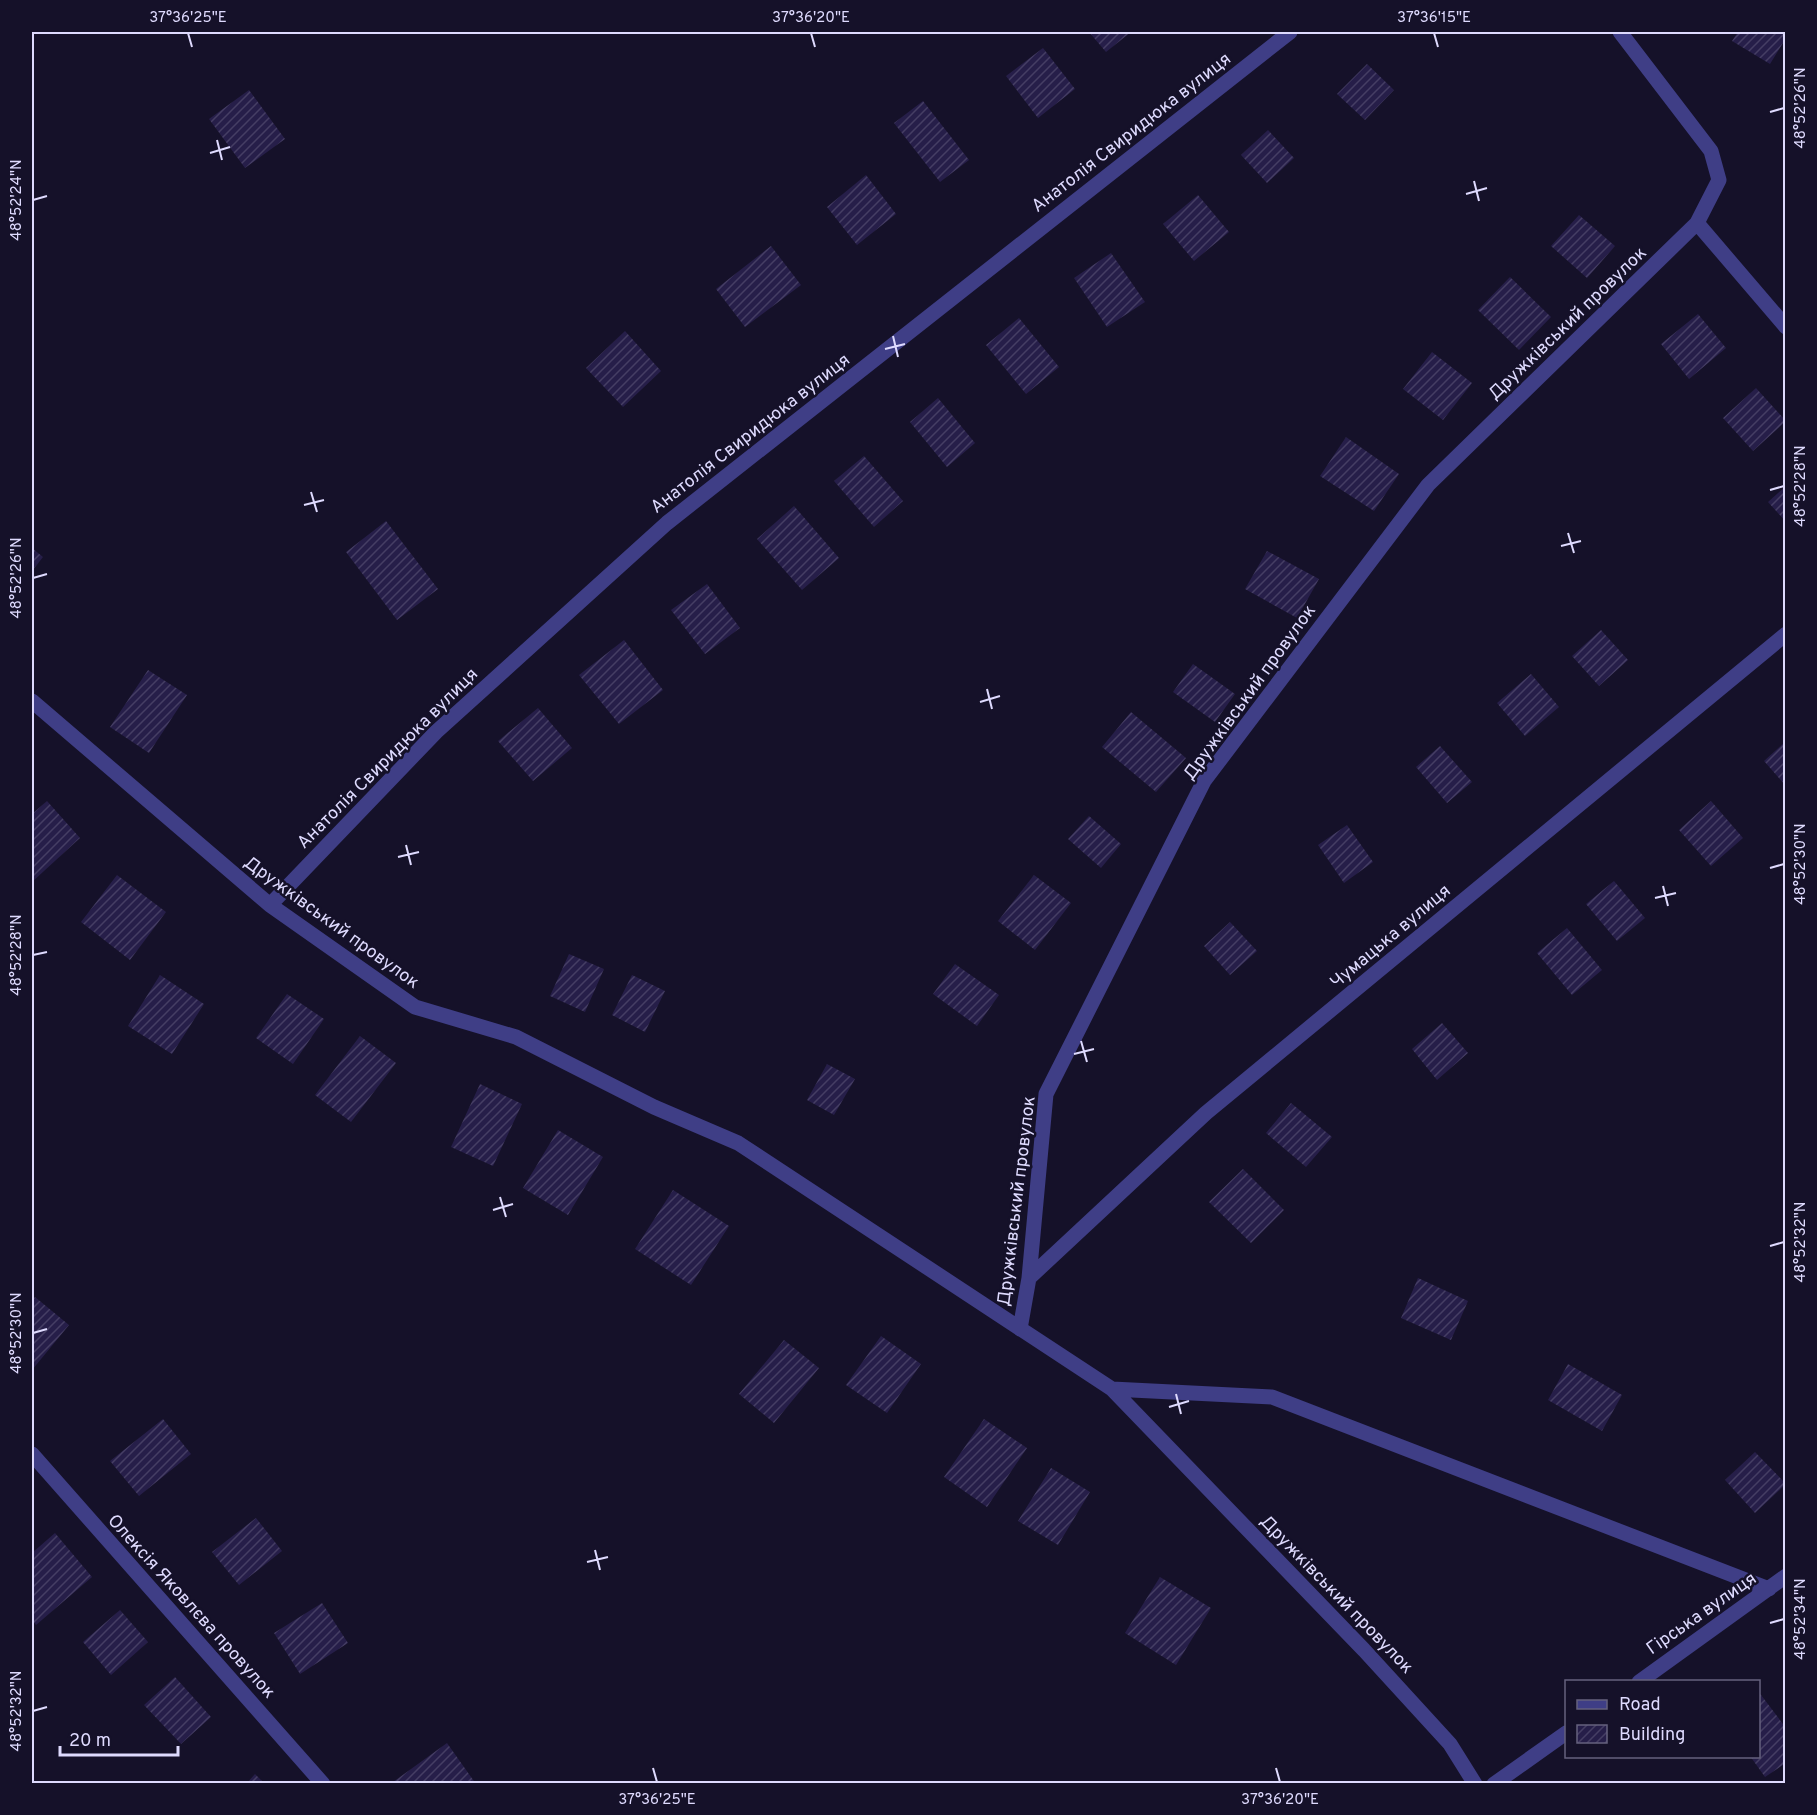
<svg xmlns="http://www.w3.org/2000/svg" width="1817" height="1815" font-family="Overpass,sans-serif">
  <style>
    .building { fill: url(#building-hatch) }
    .lines { fill: none; stroke-linecap: round; stroke-linejoin: round }
    .minor { stroke: #3f3e86; stroke-width: 15 }
    .ticks { fill: none; stroke: #dedafe; stroke-width: 2 }
    .labels { text-anchor: middle; stroke-width: 5; stroke-linejoin: round; paint-order: stroke }
    .street-label { font-size: 18px; fill: #dedafe; stroke: #151129 }
    .neatline { fill: none; stroke: #dedafe; stroke-width: 2 }
    .ticks-label { font-size: 15px; text-anchor: middle; fill: #dedafe }
  </style>
  <defs>
    <pattern id="building-hatch" width="6" height="6" patternUnits="userSpaceOnUse" patternTransform="scale(1.5)"><rect width="6" height="6" fill="#261e49"/><path d="M-1 1l2-2M0 6l6-6M5 7l2-2" fill="none" stroke="#453e64"/></pattern>
  </defs>
  <rect width="100%" height="100%" fill="#151129"/>
  <path class="building" d="M1089,32H1131L1106,52Z
    M1738,32H1782L1786,34V38L1770,64L1732,41Z
    M1043,48L1075,89L1038,118L1006,76Z
    M1367,64L1394,90L1365,120L1337,94Z
    M249,90L285,139L245,168L209,119Z
    M923,101L969,160L940,182L894,123Z
    M1268,130L1294,158L1267,183L1241,155Z
    M866,175L896,214L857,245L827,207Z
    M1198,195L1229,232L1194,261L1163,224Z
    M1579,215L1615,246L1587,278L1551,246Z
    M771,246L801,285L745,327L716,289Z
    M1111,253L1145,302L1107,327L1074,278Z
    M1510,277L1551,317L1519,350L1478,310Z
    M1698,314L1726,348L1689,379L1661,344Z
    M1019,318L1059,367L1026,394L986,345Z
    M625,331L661,371L623,407L586,368Z
    M1432,352L1472,383L1443,420L1403,389Z
    M1756,388L1786,421L1753,451L1723,418Z
    M938,398L975,443L947,467L910,422Z
    M1346,437L1399,474L1374,511L1320,476Z
    M864,456L903,501L874,527L834,481Z
    M1786,486V522L1768,502Z
    M794,506L839,558L802,590L757,539Z
    M386,521L438,589L397,620L346,552Z
    M32,548L43,557L32,571Z
    M1267,551L1319,579L1297,618L1245,589Z
    M707,584L740,628L705,654L671,610Z
    M1601,630L1628,660L1599,686L1572,656Z
    M624,640L663,690L619,724L579,675Z
    M1193,664L1235,694L1215,722L1173,692Z
    M148,670L187,695L149,753L110,727Z
    M1531,674L1559,707L1525,736L1497,703Z
    M538,708L572,748L533,781L498,741Z
    M1131,712L1186,758L1156,792L1102,747Z
    M1786,741V786L1764,761Z
    M1440,746L1472,782L1447,803L1416,767Z
    M47,801L80,838L32,882V814Z
    M1711,801L1743,838L1711,866L1679,830Z
    M1089,816L1121,844L1101,868L1068,839Z
    M1347,825L1373,862L1344,883L1318,845Z
    M117,875L166,912L130,960L81,922Z
    M1034,875L1071,903L1035,950L998,921Z
    M1614,881L1645,918L1617,941L1586,904Z
    M1230,922L1257,951L1230,975L1204,946Z
    M1567,928L1602,970L1572,995L1537,953Z
    M569,954L604,969L585,1012L550,996Z
    M955,964L999,995L977,1026L933,994Z
    M160,975L204,1004L172,1054L128,1026Z
    M632,975L665,991L645,1032L612,1015Z
    M287,994L324,1019L293,1064L256,1038Z
    M1442,1023L1468,1053L1437,1080L1412,1049Z
    M360,1036L396,1063L351,1122L315,1095Z
    M827,1064L855,1079L834,1115L807,1100Z
    M480,1084L522,1104L493,1166L451,1147Z
    M1291,1103L1332,1137L1306,1167L1266,1133Z
    M558,1130L603,1157L568,1215L523,1188Z
    M1243,1169L1284,1210L1251,1243L1209,1202Z
    M673,1190L729,1226L691,1285L635,1249Z
    M1418,1278L1468,1301L1451,1340L1401,1318Z
    M35,1297L69,1325L32,1370V1301Z
    M881,1336L921,1364L887,1413L846,1385Z
    M784,1340L819,1368L774,1423L739,1394Z
    M1568,1364L1622,1395L1602,1431L1548,1400Z
    M163,1419L191,1454L139,1496L110,1461Z
    M984,1419L1027,1448L987,1507L944,1477Z
    M1755,1452L1786,1484L1755,1513L1725,1480Z
    M1051,1468L1090,1492L1058,1545L1018,1521Z
    M256,1518L282,1551L239,1585L212,1552Z
    M55,1533L92,1577L36,1625L32,1620V1553Z
    M1160,1577L1211,1608L1176,1665L1125,1633Z
    M322,1603L348,1643L300,1674L274,1633Z
    M120,1610L148,1642L111,1675L83,1642Z
    M175,1677L211,1717L181,1744L144,1705Z
    M1758,1691L1786,1728V1763L1765,1777L1750,1756H1758Z
    M447,1743L476,1784H395L393,1782Z
    M255,1774L265,1784H246Z"/>
  <g class="lines">
    <path class="minor" d="M1620,32L1711,151L1719,180L1697,223L1786,327
      M32,701L270,905L415,1007L516,1037L654,1107L738,1143L1112,1389L1364,1650L1450,1744L1475,1784
      M270,905L436,732L667,523L1290,32
      M1029,1278L1206,1113L1786,634
      M1020,1329L1029,1278L1046,1094L1204,781L1428,485L1697,223
      M1112,1389L1272,1397L1769,1589
      M32,1454L323,1784
      M1639,1682L1786,1576
      M1494,1784L1566,1733"/>
  </g>
  <path class="ticks" d="M188,33L192,47M811,33L815,47M1434,33L1438,47M1770,112L1784,108M217,140L222,160M210,153L230,147M1474,181L1479,201M1466,194L1487,188M33,200L47,196M893,336L898,357M885,349L905,344M1770,490L1784,486M311,492L317,512M304,505L324,500M1568,533L1574,553M1561,546L1581,541M33,578L47,574M987,689L992,709M980,702L1000,696M406,845L411,865M398,857L419,852M1770,868L1784,864M1663,886L1668,906M1655,898L1676,893M33,955L47,952M1081,1041L1087,1062M1074,1054L1094,1049M500,1197L506,1217M493,1210L513,1204M1770,1246L1784,1242M33,1333L47,1329M1176,1394L1181,1414M1169,1407L1189,1401M595,1550L600,1570M587,1562L608,1557M1770,1623L1784,1619M33,1711L47,1707M653,1768L657,1782M1276,1768L1280,1782"/>
  <g class="labels">
    <g class="street-label">
      <text transform="translate(1131 132) rotate(-38)" y="6">Анатолія Свиридюка вулиця</text>
      <text transform="translate(1567 323) rotate(-44)" y="6">Дружківський провулок</text>
      <text transform="translate(750 433) rotate(-38)" y="6">Анатолія Свиридюка вулиця</text>
      <text transform="translate(1249 692) rotate(-54)" y="6">Дружківський провулок</text>
      <text transform="translate(387 758) rotate(-45)" y="6">Анатолія Свиридюка вулиця</text>
      <text transform="translate(332 922) rotate(36)" y="6">Дружківський провулок</text>
      <text transform="translate(1390 936) rotate(-40)" y="6">Чумацька вулиця</text>
      <text transform="translate(1016 1201) rotate(-83)" y="6">Дружківський провулок</text>
      <text transform="translate(1337 1594) rotate(46)" y="6">Дружківський провулок</text>
      <text transform="translate(192 1606) rotate(48)" y="6">Олексія Яковлєва провулок</text>
      <text transform="translate(1701 1613) rotate(-35)" y="6">Гірська вулиця</text>
    </g>
  </g>
  <rect width="1817" height="1815" fill="none" stroke="#151129" stroke-width="66"/>
  <rect x="1565" y="1680" width="195" height="78" fill="#151129" stroke="#65617e" stroke-width="1.5"/>
  <rect x="1577" y="1700" width="30" height="9" fill="#3f3e86" stroke="#65617e" stroke-width="1.5"/>
  <text x="1619" y="1710" font-size="18" fill="#dedafe">Road</text>
  <rect x="1577" y="1725" width="30" height="18" fill="url(#building-hatch)" stroke="#65617e" stroke-width="1.5"/>
  <text x="1619" y="1740" font-size="18" fill="#dedafe">Building</text>
  <path d="M60 1746v9h118v-9" fill="none" stroke="#dedafe" stroke-width="3"/>
  <text x="69" y="1746" font-size="18" fill="#dedafe" stroke="#151129" stroke-width="4.5" paint-order="stroke">20 m</text>
  <rect x="33" y="33" width="1751" height="1749" class="neatline"/>
  <g class="ticks-label">
    <text x="188" y="22">37°36'25"E</text>
    <text x="811" y="22">37°36'20"E</text>
    <text x="1434" y="22">37°36'15"E</text>
    <text transform="translate(1800 108) rotate(-90)" y="5">48°52'26"N</text>
    <text transform="translate(16 200) rotate(-90)" y="5">48°52'24"N</text>
    <text transform="translate(1800 486) rotate(-90)" y="5">48°52'28"N</text>
    <text transform="translate(16 578) rotate(-90)" y="5">48°52'26"N</text>
    <text transform="translate(1800 864) rotate(-90)" y="5">48°52'30"N</text>
    <text transform="translate(16 955) rotate(-90)" y="5">48°52'28"N</text>
    <text transform="translate(1800 1242) rotate(-90)" y="5">48°52'32"N</text>
    <text transform="translate(16 1333) rotate(-90)" y="5">48°52'30"N</text>
    <text transform="translate(1800 1619) rotate(-90)" y="5">48°52'34"N</text>
    <text transform="translate(16 1711) rotate(-90)" y="5">48°52'32"N</text>
    <text x="657" y="1804">37°36'25"E</text>
    <text x="1280" y="1804">37°36'20"E</text>
  </g>
</svg>
